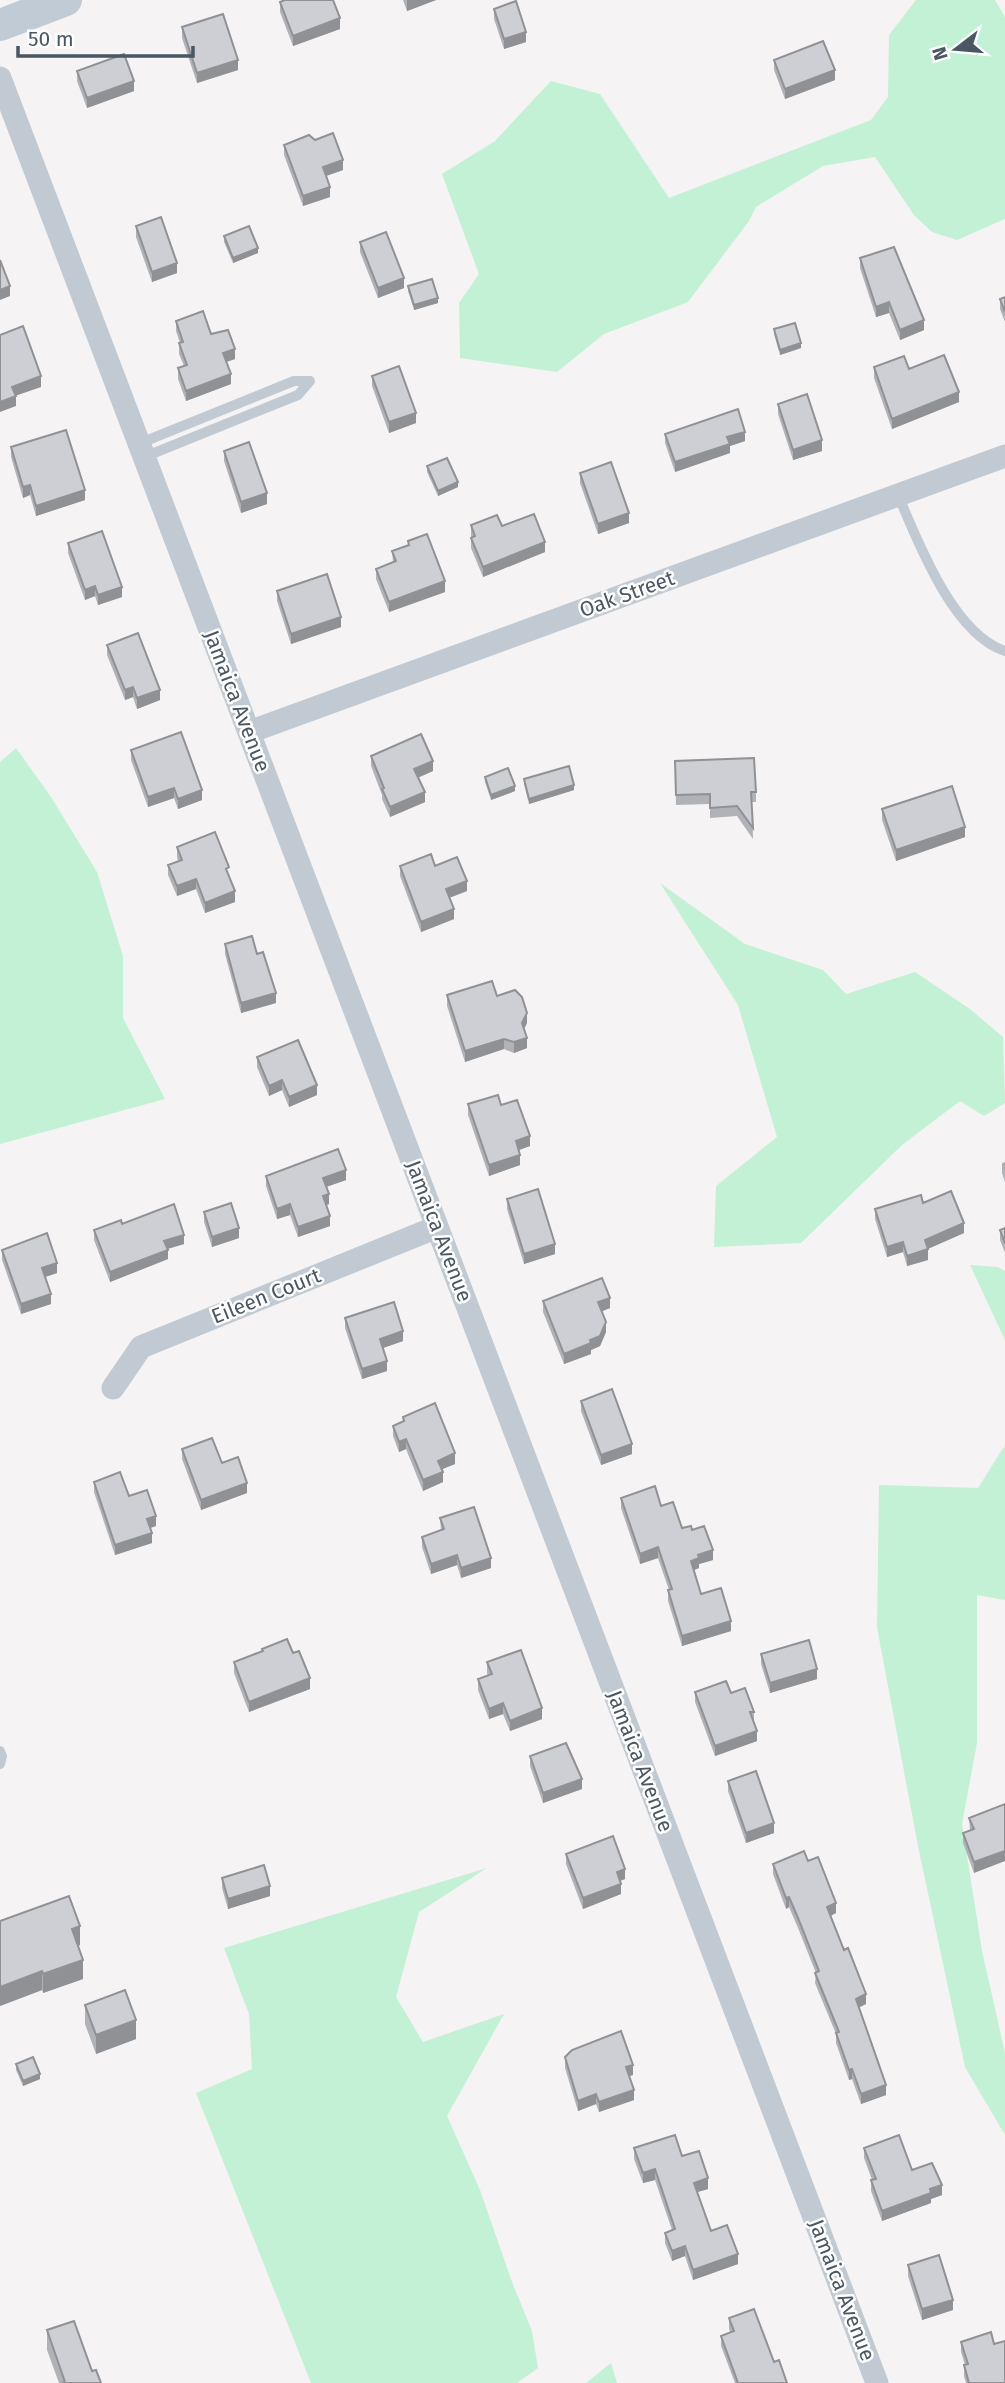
<svg xmlns="http://www.w3.org/2000/svg" width="1005" height="2383" font-family="'Fira Sans',sans-serif">
  <style>
    .green { fill: #c3f1d5 }
    .lines { fill: none; stroke-linecap: round; stroke-linejoin: round }
    .lane { stroke: #c1cad2; stroke-width: 10 }
    .street { stroke: #c1cad2; stroke-width: 23 }
    .secondary { stroke: #c1cbd6; stroke-width: 32 }
    .wall { fill: #b0b2b7 }
    .shaded-wall { fill: #909195 }
    .building { fill: #cdcfd5; stroke: #909195; stroke-width: 2 }
    .labels { text-anchor: middle; stroke-width: 5; stroke-linejoin: round; paint-order: stroke }
    .street-label { font-size: 21px; fill: #4a5661; stroke: #fff }
  </style>
  <rect width="100%" height="100%" fill="#f5f3f3"/>
  <path class="green" d="M916,0H995L1005,17V219L957,240L932,232L914,215L875,157L823,166L756,207L749,221L688,302L604,334L557,372L460,358L459,303L479,274L442,174L495,141L551,81L600,94L669,198L871,120L888,97L889,35Z
    M16,748L51,797L97,872L123,956V1018L165,1099L0,1144V762Z
    M660,883L745,944L823,970L846,994L915,972L970,1009L1003,1037L1005,1103L984,1116L960,1101L902,1145L801,1243L714,1247L716,1186L777,1137L738,1005Z
    M970,1265L998,1267L1005,1271V1340Z
    M1005,1445V1600L977,1595V1743L962,1824L982,1951L1005,2053V2135L965,2067L918,1846L877,1627L879,1485L978,1488Z
    M487,1868L419,1912L396,1997L423,2042L504,2014L447,2116L480,2190L512,2282L532,2331L538,2368L517,2383H311L196,2093L252,2069L249,2014L224,1948Z
    M611,2363L617,2383H586Z"/>
  <g class="lines">
    <path class="lane" d="M294,381H310L298,395L154,453L142,450L148,440Z
      M898,495C918,542 953,634 1005,651
      M0,1751L2,1756L0,1764"/>
    <path class="street" d="M0,78L877,2383
      M249,732L1005,456
      M113,1388L141,1347L437,1227"/>
    <path class="secondary" d="M0,25L66,0"/>
  </g>
  <path class="wall" d="M403,0H436L407,11Z
    M280,2L340,29L293,46L280,12Z
    M494,9L526,42L504,49L494,19Z
    M182,27L238,70L197,83L182,38Z
    M774,60L835,80L785,99L774,70Z
    M77,71L134,91L87,108L77,81Z
    M284,145L343,170L326,176L330,197L303,206L284,155Z
    M136,226L177,273L152,282L136,237Z
    M224,236L258,253L233,263L224,242Z
    M360,242L404,288L378,298L360,252Z
    M860,258L924,330L900,340L889,313L876,317L860,268Z
    M408,286L438,303L414,310L408,291Z
    M1005,297V322L1000,309V299Z
    M176,321L211,334L235,359L226,362L231,384L186,401L178,379V368L184,366L179,354V343H180L176,331Z
    M774,329L801,348L780,355L774,334Z
    M874,367L909,369L959,402L892,429L874,378Z
    M372,376L416,423L389,433L372,386Z
    M778,404L822,451L793,460L778,414Z
    M665,434L745,441L730,446V453L675,472L665,443Z
    M11,447L85,500L36,516L30,495L23,498L11,457Z
    M224,451L267,504L241,513L224,461Z
    M427,466L458,487L438,496L427,472Z
    M580,473L629,523L598,534L580,483Z
    M471,525L502,526L545,552L483,577L471,548Z
    M408,541L445,592L389,612L376,579V569L393,562L392,551L408,545Z
    M68,543L122,597L98,605L95,596L85,600L68,553Z
    M277,591L341,627L291,644L277,601Z
    M107,645L160,700L137,709L133,697L125,700L107,655Z
    M131,750L202,800L178,809L174,798L148,807L131,760Z
    M371,756L433,771L418,778L425,802L390,817L382,799V795L371,766Z
    M675,761L756,792V802H752L753,839L737,816L710,818V804L676,805Z
    M485,777L515,791L491,800L485,782Z
    M524,779L574,790L529,804L524,784Z
    M882,809L965,837L896,861L882,820Z
    M177,847L229,877L235,902L205,913L196,889L177,896L168,875V865L178,861L177,857Z
    M400,866H435L467,891L449,898L454,919L421,932L400,876Z
    M225,944L257,954L276,1003L241,1013L225,954Z
    M447,995L497,996L527,1023L524,1029L527,1048L514,1053L504,1049L465,1062L447,1006Z
    M257,1057L317,1095L289,1107L282,1090L269,1096L257,1067Z
    M468,1104L501,1105L530,1146L519,1150L520,1165L489,1176L468,1115Z
    M1005,1162V1182L1002,1173V1163Z
    M266,1176L346,1180L326,1187L329,1204L327,1205L330,1226L298,1237L290,1215L277,1219L266,1186Z
    M507,1199L555,1254L524,1264L507,1209Z
    M923,1203L964,1233L928,1249V1260L907,1266L903,1252L887,1257L875,1219V1209Z
    M204,1212L239,1238L212,1247L204,1222Z
    M122,1224L184,1244L167,1249L168,1259L110,1282L94,1240V1230Z
    M1005,1228V1253L1000,1240V1230Z
    M2,1250L57,1273L45,1277L51,1304L21,1314L2,1260Z
    M543,1301L610,1308L602,1311L606,1332L600,1346L591,1350V1354L564,1364L543,1312Z
    M345,1318L403,1341L383,1348L387,1371L362,1379L345,1328Z
    M581,1401L632,1454L601,1465L581,1411Z
    M403,1417L455,1464L441,1469L443,1482L423,1491L406,1449L399,1452L393,1436V1426L403,1422Z
    M182,1449L222,1463L247,1493L201,1510L182,1459Z
    M94,1482L129,1496L156,1526L150,1528L152,1543L115,1555L94,1492Z
    M621,1498L661,1506L682,1528L692,1530L713,1560L699,1564V1568L694,1570L701,1594L731,1631L682,1646L668,1601V1590H669L658,1558L640,1564L621,1508Z
    M440,1518L491,1568L461,1578L457,1565L431,1574L422,1547V1537L441,1530Z
    M262,1649L293,1653L310,1689L249,1712L234,1673V1662L262,1652Z
    M761,1654L817,1679L770,1693L761,1664Z
    M487,1662L542,1719L510,1731L503,1714L489,1719L478,1690V1679L488,1676L487,1673Z
    M695,1692L731,1693L754,1712V1722L757,1741L715,1756L695,1702Z
    M530,1756L582,1789L543,1803L530,1766Z
    M728,1781L774,1833L746,1843L728,1791Z
    M1005,1804L974,1873L963,1843V1833L970,1830L969,1818Z
    M566,1854L625,1879L620,1881L621,1894L583,1909L566,1864Z
    M808,1861L836,1913L831,1916L866,2004L859,2007L886,2095L861,2104L852,2079L849,2080L836,2043V2034L815,1983L816,1973L798,1928L789,1907L786,1909L773,1874V1864Z
    M222,1878L270,1896L228,1909L222,1888Z
    M0,1921L80,1945L78,1946L83,1979L43,1993L42,1990L0,2006Z
    M85,2005L136,2039L96,2054L85,2024Z
    M565,2057L633,2075L629,2076L634,2100L599,2112L596,2104L578,2111L565,2068Z
    M16,2064L40,2079L23,2086L16,2070Z
    M634,2148L682,2156L708,2189L697,2192L711,2231L738,2264L693,2280L685,2256L672,2261L665,2243V2233L672,2230L655,2180L643,2183L634,2159Z
    M864,2148L912,2170L942,2195L931,2199V2203L882,2221L871,2191V2180H872L864,2158Z
    M908,2265L953,2310L922,2320L908,2276Z
    M729,2318L774,2362L787,2383H735L721,2346V2336L730,2333L729,2328Z
    M47,2330L92,2371L101,2383H59L47,2350Z
    M961,2342L1005,2383H966L964,2376V2365H965L961,2352Z"/>
  <path class="shaded-wall" d="M407,0H436L407,11Z
    M340,18V29L293,46V36Z
    M526,32V42L504,49V39Z
    M238,60V70L197,83V73Z
    M835,70V80L785,99V89Z
    M134,81V91L87,108V98Z
    M343,160V170L323,177V167Z
    M330,187V197L303,206V196Z
    M258,248V253L233,263V258Z
    M177,263V273L152,282V272Z
    M404,278V288L378,298V288Z
    M10,286V296L0,300V290Z
    M438,298V303L414,310V305Z
    M889,302V313L876,317V307Z
    M924,320V330L900,340V330Z
    M801,343V348L780,355V350Z
    M235,349V359L223,363V353Z
    M231,374V384L186,401V391Z
    M41,376V387L12,397V387Z
    M959,392V402L892,429V419Z
    M16,396V406L0,412V402Z
    M416,413V423L389,433V422Z
    M745,432V441L730,446V453L675,472V462L727,437Z
    M822,440V451L793,460V450Z
    M458,482V487L438,496V491Z
    M30,485V495L23,498V487Z
    M85,490V500L36,516V506Z
    M267,493V504L241,513V502Z
    M629,513V523L598,534V524Z
    M545,542V552L483,577V567Z
    M445,581V592L389,612V602Z
    M95,586V596L85,600V590Z
    M122,587V597L98,605V595Z
    M341,617V627L291,644V634Z
    M133,687V697L125,700V690Z
    M160,690V700L137,709V698Z
    M433,761V771L414,779V769Z
    M574,785V790L529,804V799Z
    M515,786V791L491,800V795Z
    M174,788V798L148,807V797Z
    M202,790V800L178,809V799Z
    M425,792V802L390,817V807Z
    M965,827V837L896,861V850Z
    M196,879V889L177,896V886Z
    M467,881V891L446,899V889Z
    M235,891V902L205,913V903Z
    M454,909V919L421,932V922Z
    M276,993V1003L241,1013V1003Z
    M527,1013V1023L522,1033V1023Z
    M527,1038V1048L514,1053V1042Z
    M504,1039V1049L465,1062V1051Z
    M282,1080V1090L269,1096V1086Z
    M317,1085V1095L289,1107V1097Z
    M530,1136V1146L516,1151V1141Z
    M520,1155V1165L489,1176V1165Z
    M346,1170V1180L323,1188V1178Z
    M329,1194V1204L323,1206V1196Z
    M290,1204V1215L277,1219V1209Z
    M330,1216V1226L298,1237V1227Z
    M964,1223V1233L925,1250V1240Z
    M239,1228V1238L212,1247V1237Z
    M184,1235V1244L164,1250V1241Z
    M903,1242V1252L887,1257V1247Z
    M555,1244V1254L524,1264V1254Z
    M928,1249V1260L907,1266V1256Z
    M168,1250V1259L110,1282V1272Z
    M57,1263V1273L42,1278V1268Z
    M51,1294V1304L21,1314V1304Z
    M610,1298V1308L598,1313V1302Z
    M606,1322V1332L600,1346L591,1350V1354L564,1364V1354Z
    M403,1331V1341L380,1349V1339Z
    M387,1361V1371L362,1379V1369Z
    M406,1439V1449L399,1452V1442Z
    M632,1444V1454L601,1465V1455Z
    M455,1453V1464L438,1471V1461Z
    M443,1472V1482L423,1491V1480Z
    M247,1483V1493L201,1510V1500Z
    M156,1516V1526L147,1529V1519Z
    M152,1533V1543L115,1555V1545Z
    M658,1547V1558L640,1564V1554Z
    M713,1550V1560L699,1564V1568L691,1571V1561L698,1555Z
    M457,1555V1565L431,1574V1564Z
    M491,1558V1568L461,1578V1568Z
    M731,1621V1631L682,1646V1636Z
    M817,1669V1679L770,1693V1683Z
    M310,1678V1689L249,1712V1702Z
    M503,1703V1714L489,1719V1709Z
    M542,1708V1719L510,1731V1721Z
    M757,1731V1741L715,1756V1746Z
    M582,1779V1789L543,1803V1793Z
    M774,1823V1833L746,1843V1833Z
    M1005,1851V1861L974,1873V1862Z
    M625,1869V1879L617,1882V1872Z
    M621,1884V1894L583,1909V1898Z
    M270,1886V1896L228,1909V1899Z
    M789,1897V1907L786,1909V1898Z
    M836,1903V1913L827,1917V1907Z
    M80,1926V1945L72,1948V1929Z
    M83,1960V1979L43,1993V1974Z
    M42,1971V1990L0,2006V1987Z
    M866,1994V2004L856,2009V1999Z
    M136,2020V2039L96,2054V2035Z
    M633,2065V2075L626,2077V2067Z
    M852,2069V2079L849,2080V2070Z
    M40,2074V2079L23,2086V2081Z
    M886,2085V2095L861,2104V2094Z
    M634,2090V2100L599,2112V2102Z
    M596,2094V2104L578,2111V2101Z
    M655,2169V2180L643,2183V2173Z
    M708,2178V2189L694,2193V2183Z
    M942,2185V2195L931,2199V2203L882,2221V2211Z
    M685,2246V2256L672,2261V2251Z
    M738,2254V2264L693,2280V2270Z
    M953,2300V2310L922,2320V2309Z"/>
  <path class="building" d="M285,0H333L340,18L293,36L280,2Z
    M516,1L526,32L504,39L494,9Z
    M223,14L238,60L197,73L182,27Z
    M823,41L835,70L785,89L774,60Z
    M124,54L134,81L87,98L77,71Z
    M333,133L343,160L323,167L330,187L303,196L284,145L309,135L315,140Z
    M161,217L177,263L152,272L136,226Z
    M249,226L258,248L233,258L224,236Z
    M386,232L404,278L378,288L360,242Z
    M894,247L924,320L900,330L889,302L876,307L860,258Z
    M0,260L10,286L0,290Z
    M432,279L438,298L414,305L408,286Z
    M1005,297V312L1000,299Z
    M203,311L211,334L228,330L235,349L223,353L231,374L186,391L178,368L187,365L179,343L183,342L176,321Z
    M795,323L801,343L780,350L774,329Z
    M23,326L41,376L12,387L16,396L0,402V335Z
    M944,355L959,392L892,419L874,367L904,356L909,369Z
    M399,366L416,413L389,422L372,376Z
    M807,394L822,440L793,450L778,404Z
    M738,409L745,432L727,437L730,444L675,462L665,434Z
    M66,430L85,490L36,506L30,485L23,487L11,447Z
    M249,442L267,493L241,502L224,451Z
    M447,458L458,482L438,491L427,466Z
    M611,462L629,513L598,524L580,473Z
    M534,514L545,542L483,567L471,538L475,536L471,525L497,515L502,526Z
    M102,531L122,587L98,595L95,586L85,590L68,543Z
    M427,534L445,581L389,602L376,569L396,561L392,551L409,545L408,541Z
    M327,574L341,617L291,634L277,591Z
    M138,633L160,690L137,698L133,687L125,690L107,645Z
    M181,732L202,790L178,799L174,788L148,797L131,750Z
    M421,734L433,761L414,769L425,792L390,807L382,789L384,788L371,756Z
    M754,758L756,792H751L753,828L737,806L710,808V794L676,795L675,761Z
    M569,766L574,785L529,799L524,779Z
    M508,768L515,786L491,795L485,777Z
    M952,786L965,827L896,850L882,809Z
    M215,832L229,867L226,869L235,891L205,903L196,879L177,886L168,865L182,860L177,847Z
    M431,854L435,866L457,857L467,881L446,889L454,909L421,922L400,866Z
    M252,936L257,954L263,952L276,993L241,1003L225,944Z
    M492,981L497,996L515,990L522,997L527,1013L522,1023L527,1038L514,1042L504,1039L465,1051L447,995Z
    M298,1040L317,1085L289,1097L282,1080L269,1086L257,1057Z
    M498,1095L501,1105L517,1100L530,1136L516,1141L520,1155L489,1165L468,1104Z
    M338,1149L346,1170L323,1178L329,1194L323,1196L330,1216L298,1227L290,1204L277,1209L266,1176Z
    M538,1189L555,1244L524,1254L507,1199Z
    M951,1191L964,1223L925,1240L928,1249L907,1256L903,1242L887,1247L875,1209L921,1195L923,1203Z
    M231,1203L239,1228L212,1237L204,1212Z
    M174,1204L184,1235L164,1241L168,1250L110,1272L94,1230L121,1220L122,1224Z
    M1005,1228V1243L1000,1230Z
    M47,1233L57,1263L42,1268L51,1294L21,1304L2,1250Z
    M602,1278L610,1298L598,1302L606,1322L600,1336L590,1340L591,1343L564,1354L543,1301Z
    M394,1302L403,1331L380,1339L387,1361L362,1369L345,1318Z
    M612,1389L632,1444L601,1455L581,1401Z
    M435,1403L455,1453L438,1461L443,1472L423,1480L406,1439L399,1442L393,1426L404,1421L403,1417Z
    M212,1438L222,1463L238,1457L247,1483L201,1500L182,1449Z
    M120,1472L129,1496L147,1490L156,1516L147,1519L152,1533L115,1545L94,1482Z
    M655,1486L661,1506L673,1502L682,1528L691,1526L692,1530L704,1526L713,1550L698,1555L699,1558L691,1561L701,1594L721,1588L731,1621L682,1636L668,1590L672,1589L658,1547L640,1554L621,1498Z
    M474,1507L491,1558L461,1568L457,1555L431,1564L422,1537L444,1529L440,1518Z
    M287,1639L293,1653L299,1651L310,1678L249,1702L234,1662L263,1651L262,1649Z
    M809,1640L817,1669L770,1683L761,1654Z
    M521,1650L542,1708L510,1721L503,1703L489,1709L478,1679L492,1674L487,1662Z
    M726,1681L731,1693L745,1688L754,1712H750L757,1731L715,1746L695,1692Z
    M566,1743L582,1779L543,1793L530,1756Z
    M756,1771L774,1823L746,1833L728,1781Z
    M1005,1804V1851L974,1862L963,1833L974,1829L969,1818Z
    M613,1836L625,1869L617,1872L621,1884L583,1898L566,1854Z
    M804,1851L808,1861L818,1857L836,1903L827,1907L844,1950L848,1948L866,1994L856,1999L886,2085L861,2094L852,2069L849,2070L836,2033L839,2032L815,1973L819,1971L798,1918L789,1897L786,1898L773,1864Z
    M264,1865L270,1886L228,1899L222,1878Z
    M69,1896L80,1926L72,1929L83,1960L43,1974L42,1971L0,1987V1921Z
    M125,1990L136,2020L96,2035L85,2005Z
    M621,2031L633,2065L626,2067L634,2090L599,2102L596,2094L578,2101L565,2057L572,2050Z
    M33,2057L40,2074L23,2081L16,2064Z
    M675,2135L682,2156L699,2151L708,2178L694,2183L711,2231L727,2225L738,2254L693,2270L685,2246L672,2251L665,2233L675,2229L655,2169L643,2173L634,2148Z
    M899,2135L912,2170L932,2163L942,2185L930,2189L931,2193L882,2211L871,2180L876,2179L864,2148Z
    M939,2255L953,2300L922,2309L908,2265Z
    M754,2309L774,2362L779,2360L787,2383H738L721,2336L734,2331L729,2318Z
    M74,2321L92,2371L96,2370L101,2383H62L65,2382L47,2330Z
    M991,2332L994,2344L1005,2341V2383H969L964,2365L968,2364L961,2342Z"/>
  <g class="labels">
    <g class="street-label">
      <text transform="translate(627 594) rotate(-20)" y="7">Oak Street</text>
      <text transform="translate(237 701) rotate(69)" y="7">Jamaica Avenue</text>
      <text transform="translate(439 1231) rotate(69)" y="7">Jamaica Avenue</text>
      <text transform="translate(266 1296) rotate(-22)" y="7">Eileen Court</text>
      <text transform="translate(640 1761) rotate(69)" y="7">Jamaica Avenue</text>
      <text transform="translate(842 2290) rotate(69)" y="7">Jamaica Avenue</text>
    </g>
  </g>
  <g transform="translate(956 49) rotate(254)" stroke="#ffffff" stroke-width="5" paint-order="stroke">
  <path d="M0-5L12 26L0 18L-12 26Z" fill="#4a5661"/>
  <text y="-10" font-size="19" font-weight="bold" text-anchor="middle" fill="#4a5661">N</text>
  </g>
  <path d="M18 46v10h175v-10" fill="none" stroke="#4a5661" stroke-width="3.5"/>
  <text x="28" y="46" font-size="21" fill="#4a5661" stroke="#ffffff" stroke-width="5" paint-order="stroke">50 m</text>
</svg>
